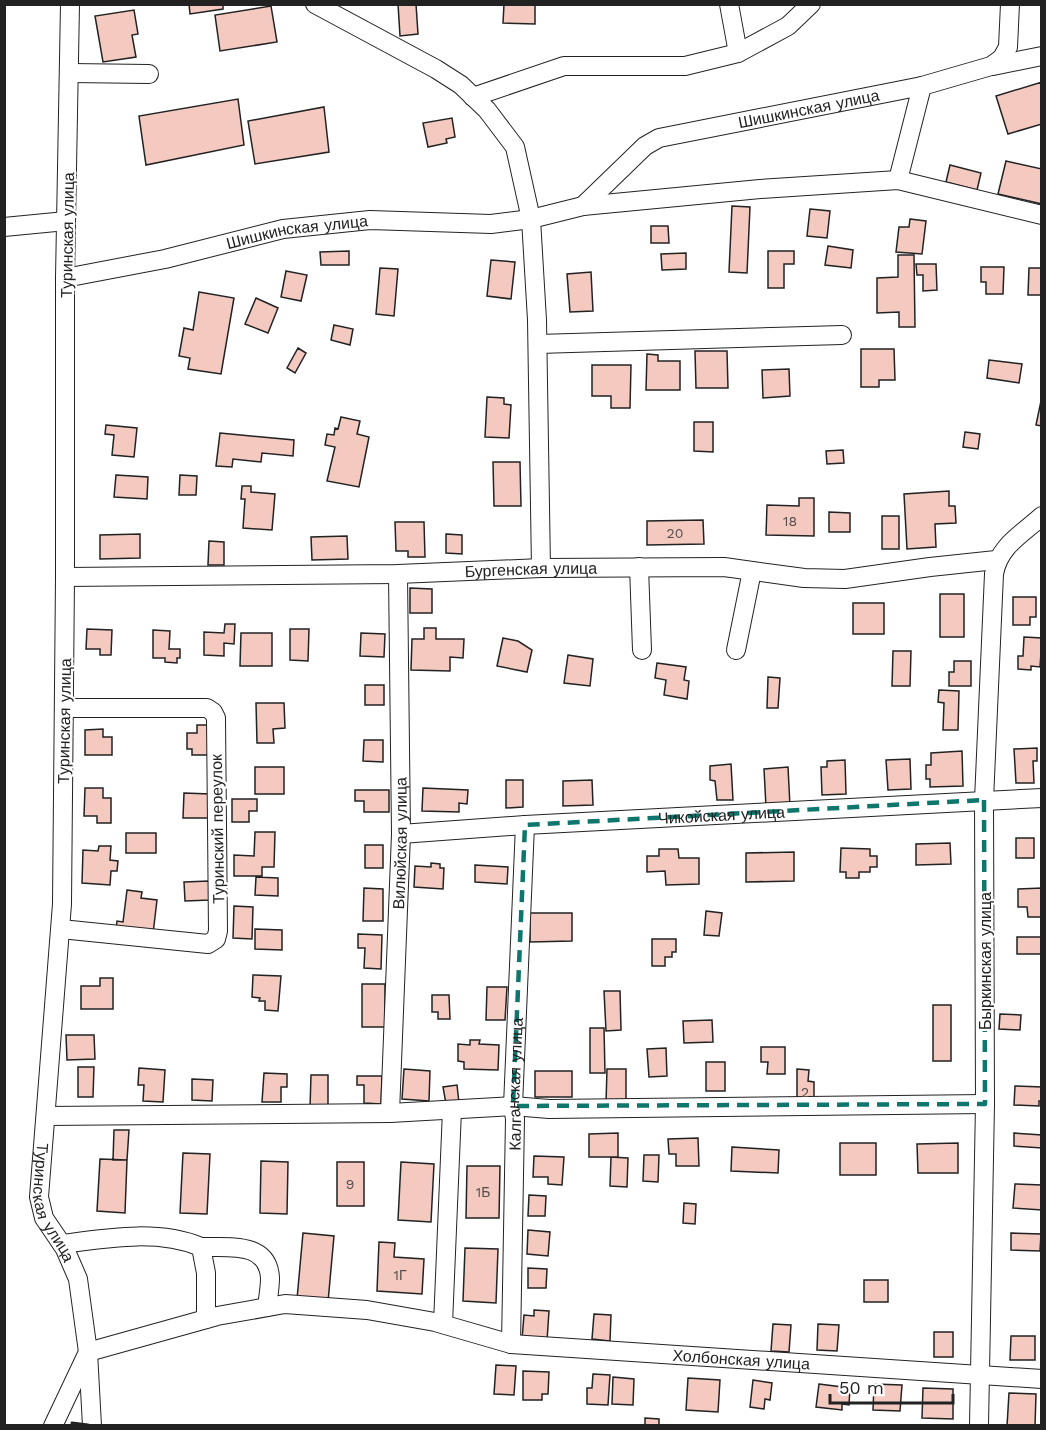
<svg xmlns="http://www.w3.org/2000/svg" width="1046" height="1430" font-family="'Work Sans',sans-serif">
  <style>
    .building { fill: #f3c9c0; stroke: #222; stroke-width: 1.5 }
    .lines { fill: none; stroke-linecap: round; stroke-linejoin: round }
    .minor-casing { stroke: #222; stroke-width: 20 }
    .minor { stroke: #fff; stroke-width: 18 }
    .wall { stroke: #222; stroke-width: 3 }
    .marked { fill: none; stroke: #0f766e; stroke-width: 4.5; stroke-dasharray: 12 8; stroke-linejoin: round }
    .labels { text-anchor: middle; stroke-width: 4.5; stroke-linejoin: round; paint-order: stroke }
    .number-label { font-size: 14px; fill: #564c4a }
    .street-label { font-size: 16px; fill: #222; stroke: #fff }
  </style>
  <rect width="100%" height="100%" fill="#fff"/>
  <path class="building" d="M189,4H223V9L190,14Z
    M398,4H416L418,34L400,36Z
    M504,4H535V24L503,23Z
    M271,6L277,42L220,51L215,15Z
    M134,10L138,34L132,35L136,57L103,62L95,16Z
    M1042,82V124L1008,134L996,96Z
    M238,99L244,145L146,165L139,116Z
    M324,107L329,152L255,164L248,121Z
    M452,118L455,137L446,139L447,143L428,147L423,123Z
    M1006,161L1042,169V204L998,194Z
    M950,165L981,173L977,190L946,182Z
    M732,206L750,207L747,273L729,272Z
    M810,209L830,211L827,238L807,236Z
    M910,219L926,221L922,254L896,252L899,227H909Z
    M651,226H668L669,243H651Z
    M828,246L853,250L851,268L825,265Z
    M349,251V265H321L320,252Z
    M768,251H794V264H784V288H768Z
    M686,253V269L662,270L661,254Z
    M898,255H914L915,327H899V312L877,313V278L898,277Z
    M491,260L515,262L511,299L487,296Z
    M916,264H936L937,290L923,291V275H917Z
    M981,267H1004L1003,294H986V282H981Z
    M380,268L398,269L394,316L376,314Z
    M1029,268H1042V295H1028Z
    M286,271L307,275L301,301L281,297Z
    M591,272L593,311L570,312L567,274Z
    M199,292L234,298L221,374L188,369L190,358L179,356L184,328L193,330Z
    M256,298L278,308L268,333L245,324Z
    M334,325L353,329L350,345L331,340Z
    M298,348L306,353L295,373L287,368Z
    M861,349H894L895,380H879V387H861Z
    M695,351H727L728,388H696Z
    M647,354L658,355V361H680V390H646Z
    M989,360L1022,364L1019,383L987,378Z
    M592,365H631L630,408H611V396H592Z
    M789,369L790,396L763,398L762,370Z
    M487,397L504,398V404L511,405L509,438L485,437Z
    M1041,401H1042V426L1036,425Z
    M341,417L360,421L357,434L369,437L359,487L327,481L335,447L325,445L327,434L334,435L335,428L338,429Z
    M694,422H713V452L694,451Z
    M106,425L137,428L134,457L112,455L114,435L105,434Z
    M965,432L980,434L978,449L963,447Z
    M220,433L294,440L293,456L262,453L261,462L233,459L232,467L216,466Z
    M843,450L844,463L827,464L826,451Z
    M493,462H520L521,506H494Z
    M116,475L148,477L147,499L114,497Z
    M180,475L197,476L196,495H179Z
    M242,486H251V492L275,494L272,530L243,528L245,499H241Z
    M949,491V506H955L956,523L935,524L936,547L907,549L904,494Z
    M799,498H814V536L766,535L767,505L799,506Z
    M829,512L850,513V532H829Z
    M882,516H899V549H882Z
    M703,520L704,544L647,545V521Z
    M395,522H424L425,557H408V551H396Z
    M140,534V558L100,559V535Z
    M446,534L462,535V554L446,553Z
    M347,536L348,559L312,560L311,537Z
    M209,541L224,542V565H208Z
    M410,588L432,589V613H410Z
    M940,594H964V637H940Z
    M1013,597H1036V617H1030V625H1013Z
    M853,603H884V634H853Z
    M225,624H235L234,644L224,643V656L204,655V632L224,633Z
    M424,628H436V639H464L463,658L450,657V671L411,670L412,639H424Z
    M87,629L112,630L111,655H100V649H86Z
    M290,629H309L308,661L290,660Z
    M153,630L170,631L169,649H180V658H177V663L165,662V658H153Z
    M241,633H272V666H240Z
    M361,633L385,634L384,657L360,656Z
    M1024,637L1042,638L1040,667L1031,666V670L1018,669V656H1023Z
    M503,638L518,641L532,650L527,672L497,666Z
    M893,651H911L910,686H892Z
    M568,655L593,659L590,686L564,683Z
    M954,661H971V686H949V672H954Z
    M657,663L686,667L684,680L689,681L687,699L664,695L666,680L655,678Z
    M768,677L780,678L778,708H767Z
    M365,685H384V705H365Z
    M939,690L959,691L958,730H943L944,703L938,702Z
    M256,703H284L285,728L273,729L274,743H257Z
    M197,725H209V755H192V749H187V733H197Z
    M103,729V737H112V755H85V730Z
    M364,740H383V762L363,761Z
    M1037,748V761H1033L1034,783H1016L1014,749Z
    M962,751L963,786L930,787V779H926V765H931V753Z
    M910,759L911,789L888,790L886,760Z
    M845,760L846,794L822,795L821,767H827V761Z
    M731,764L733,800H717L715,781L710,780V766Z
    M255,767H284V794H255Z
    M788,767L790,806L766,807L764,769Z
    M506,780H523V807L506,808Z
    M592,780L593,805L563,806V781Z
    M85,788H103V798H111V823H97V816H84Z
    M423,788L468,790L467,804L459,803V812L422,811Z
    M355,790H389V812H364V801H355Z
    M184,793L210,794V818H183Z
    M232,799H257V811H249V822H232Z
    M255,832H275L274,867H262V876H234V855L254,856Z
    M126,833H156V853H126Z
    M1016,838H1034V858H1016Z
    M950,843L951,864L916,865V844Z
    M365,845H383V868H365Z
    M99,846H111L110,860L118,861L117,871H111L110,885L82,883L83,850L98,851Z
    M841,848L870,849V856H877V867H870V872H859V878H846V872H840Z
    M659,849H678L679,858H699V884L666,885L665,871L647,872V856H659Z
    M794,852V881L746,882V853Z
    M431,863L440,864V868H444L443,889L414,887L415,866L431,867Z
    M475,865L508,867L507,884L475,882Z
    M256,877L278,878V896L255,895Z
    M209,881L210,900L185,901L184,882Z
    M364,888L383,889V921H363Z
    M1042,888V917H1028L1027,907H1018V889Z
    M127,890L142,892L141,898L157,900L153,934L116,929L117,921L123,922Z
    M234,906L253,907L252,939L233,938Z
    M706,911L722,913L719,936L704,935Z
    M530,913H572V941L530,942Z
    M255,929L282,930V950L255,949Z
    M358,934L382,935L381,969L364,968L365,948H358Z
    M1017,937H1042V954H1017Z
    M652,939H676V952H672V957H665V966H652Z
    M253,975L281,976L278,1011L265,1010V1001H259L260,998L252,997Z
    M100,978H113V1009H81V986H100Z
    M362,984H385V1027H362Z
    M487,987H507L505,1020H486Z
    M604,991H620L621,1030L606,1031Z
    M432,995H449L450,1019H438V1012H432Z
    M933,1005H951V1061H933Z
    M1000,1014L1021,1015L1020,1030L999,1029Z
    M712,1020L713,1042L684,1043L683,1021Z
    M590,1028H604L605,1073H590Z
    M66,1035H94L95,1059L67,1060Z
    M470,1040H480L479,1044L499,1045L498,1070L464,1069V1062L458,1061V1044L470,1045Z
    M761,1047H785V1074H767L768,1062H761Z
    M666,1048L667,1076L649,1077L647,1049Z
    M706,1062H725V1091H706Z
    M78,1067H94L93,1097H78Z
    M139,1068L165,1070L163,1102L143,1101L144,1085H138Z
    M404,1069L430,1071L429,1101L402,1099Z
    M607,1069H626V1103H606Z
    M797,1069L809,1070L808,1081L814,1082V1102H797Z
    M535,1071H572V1097H535Z
    M264,1073L287,1074V1087H281V1102H262Z
    M311,1075H328V1108H310Z
    M357,1076H382L381,1104L364,1103V1085H357Z
    M192,1079L213,1080L212,1101L192,1100Z
    M457,1085L459,1103L446,1104L443,1087Z
    M1015,1086L1042,1087V1101H1039V1106L1014,1105Z
    M114,1130H129L127,1160H113Z
    M618,1133V1157H589V1134Z
    M1014,1133L1042,1135V1148L1014,1146Z
    M698,1138L699,1166H676V1154H669L668,1139Z
    M840,1143H876V1175H840Z
    M958,1143V1173H918L917,1144Z
    M732,1147L779,1150L778,1173L731,1171Z
    M183,1153L210,1154L207,1214L180,1213Z
    M644,1155H659L658,1182L643,1181Z
    M534,1156L564,1157L562,1185L548,1184V1177H533Z
    M611,1157L628,1158L627,1187L610,1186Z
    M100,1159L127,1160L125,1213L97,1211Z
    M261,1161L288,1162L287,1214L260,1213Z
    M337,1162H364V1206H337Z
    M401,1162L434,1164L431,1222L398,1220Z
    M467,1166H500L499,1218H466Z
    M1015,1184L1042,1185V1210L1013,1208Z
    M529,1195L546,1196L545,1216H528Z
    M684,1203L696,1204L695,1224L683,1223Z
    M528,1230L550,1232L548,1256L527,1254Z
    M303,1233L334,1236L328,1302L297,1299Z
    M1011,1233L1041,1234L1040,1251L1011,1250Z
    M379,1242L395,1243L394,1257L424,1259L422,1294L377,1291Z
    M465,1248L498,1249L496,1303L463,1301Z
    M528,1268L547,1269L546,1288H528Z
    M864,1280H888V1302H864Z
    M534,1310L549,1311L547,1341L522,1339L524,1315L534,1316Z
    M594,1314L611,1315L610,1341L592,1339Z
    M773,1324L791,1325L789,1352L771,1351Z
    M818,1324L839,1325L837,1351L817,1350Z
    M934,1332H953V1357H934Z
    M1011,1336H1035V1360H1010Z
    M496,1365L516,1366L514,1395L494,1394Z
    M523,1371L549,1372L548,1394H542V1400H523Z
    M593,1374L610,1375L608,1405L587,1404V1388H592Z
    M613,1377L634,1379L633,1405L612,1404Z
    M688,1378L720,1380L718,1412L686,1410Z
    M753,1380L772,1383L770,1400L765,1399L764,1409L750,1407Z
    M819,1384L850,1388L849,1405L842,1404V1410L816,1407Z
    M874,1384L902,1385L900,1411L873,1410Z
    M923,1388L953,1389V1419L922,1418Z
    M1009,1393L1036,1394L1035,1426H1007Z
    M645,1418L659,1419V1426H645Z"/>
  <g class="lines">
    <g class="minor-casing">
      <g id="minor">
        <path id="s1" d="M70,4L65,278V577L62,904L39,1197L44,1218L65,1249L78,1279L88,1352L92,1426"/>
        <path d="M315,4L436,69L461,85L487,110L515,147L531,219L537,320L541,568"/>
        <path d="M729,4L738,53"/>
        <path d="M993,66L1042,56"/>
        <path d="M70,73L149,74"/>
        <path d="M473,97L564,66H685L738,53L788,26L811,4"/>
        <path d="M898,180L922,86"/>
        <path id="s2" d="M583,206L645,146L659,138L922,86L991,66L1002,58L1008,47L1010,4"/>
        <path d="M4,227L66,221"/>
        <path id="s3" d="M65,278L165,259L283,229L370,220L491,224L531,219L583,206L760,189L898,180L1042,215"/>
        <path d="M538,344L842,335"/>
        <path d="M639,567L642,650"/>
        <path id="s4" d="M65,577L398,574L541,568L724,567L804,578L845,579L930,567L996,560"/>
        <path d="M736,650L752,571"/>
        <path id="s5" d="M401,834L525,825L1042,798"/>
        <path d="M61,929L208,944L216,939L218,931L216,718L213,712L207,708H64"/>
        <path id="s6" d="M390,1113L401,834L398,574"/>
        <path d="M46,1116L390,1113L513,1106L549,1109L985,1104"/>
        <path d="M62,1244C107,1238 158,1229 201,1247L206,1273V1319"/>
        <path d="M201,1247C229,1248 268,1241 270,1278C270,1288 268,1298 267,1307"/>
        <path d="M443,1324L452,1110"/>
        <path id="s7" d="M511,1344L515,1119L513,1106L525,825"/>
        <path id="s8" d="M53,1426L88,1352L217,1316L285,1304L367,1310L435,1322L511,1344L1042,1379"/>
        <path d="M979,1426L985,1104L984,800L994,574C999,546 1021,535 1042,516"/>
      </g>
    </g>
    <use href="#minor" class="minor"/>
    <path class="wall" d="M73,1426L72,1423L88,1425"/>
  </g>
  <path class="marked" d="M984,800L985,1104L513,1106L525,825Z"/>
  <g class="labels">
    <g class="number-label">
      <text x="790" y="526">18</text>
      <text x="675" y="538">20</text>
      <text x="805" y="1097">2</text>
      <text x="350" y="1189">9</text>
      <text x="483" y="1197">1Б</text>
      <text x="400" y="1280">1Г</text>
    </g>
    <g class="street-label">
      <text dy="6" stroke="none"><textPath href="#s2" startOffset="255">Шишкинская улица</textPath></text>
      <text dy="6" stroke="none"><textPath href="#s3" startOffset="237">Шишкинская улица</textPath></text>
      <text transform="translate(67 235) rotate(-89)" y="6">Туринская улица</text>
      <text dy="6" stroke="none"><textPath href="#s4" startOffset="466">Бургенская улица</textPath></text>
      <text transform="translate(64 721) rotate(-89)" y="6">Туринская улица</text>
      <text dy="6" stroke="none"><textPath href="#s5" startOffset="321">Чикойская улица</textPath></text>
      <text transform="translate(217 829) rotate(-91)" y="6">Туринский переулок</text>
      <text dy="6" stroke="none"><textPath href="#s6" startOffset="270">Вилюйская улица</textPath></text>
      <text transform="translate(985 961) rotate(-90)" y="6">Быркинская улица</text>
      <text dy="6" stroke="none"><textPath href="#s7" startOffset="260">Калганская улица</textPath></text>
      <text dy="6" stroke="none"><textPath href="#s1" startOffset="1203">Туринская улица</textPath></text>
      <text dy="6" stroke="none"><textPath href="#s8" startOffset="746">Холбонская улица</textPath></text>
    </g>
  </g>
  <rect width="1046" height="1430" fill="none" stroke="#222222" stroke-width="12"/>
  <path d="M830 1394v9h123v-9" fill="none" stroke="#222222" stroke-width="3"/>
  <text x="839" y="1394" font-size="18" fill="#222222" stroke="#ffffff" stroke-width="4.5" paint-order="stroke">50 m</text>
</svg>
